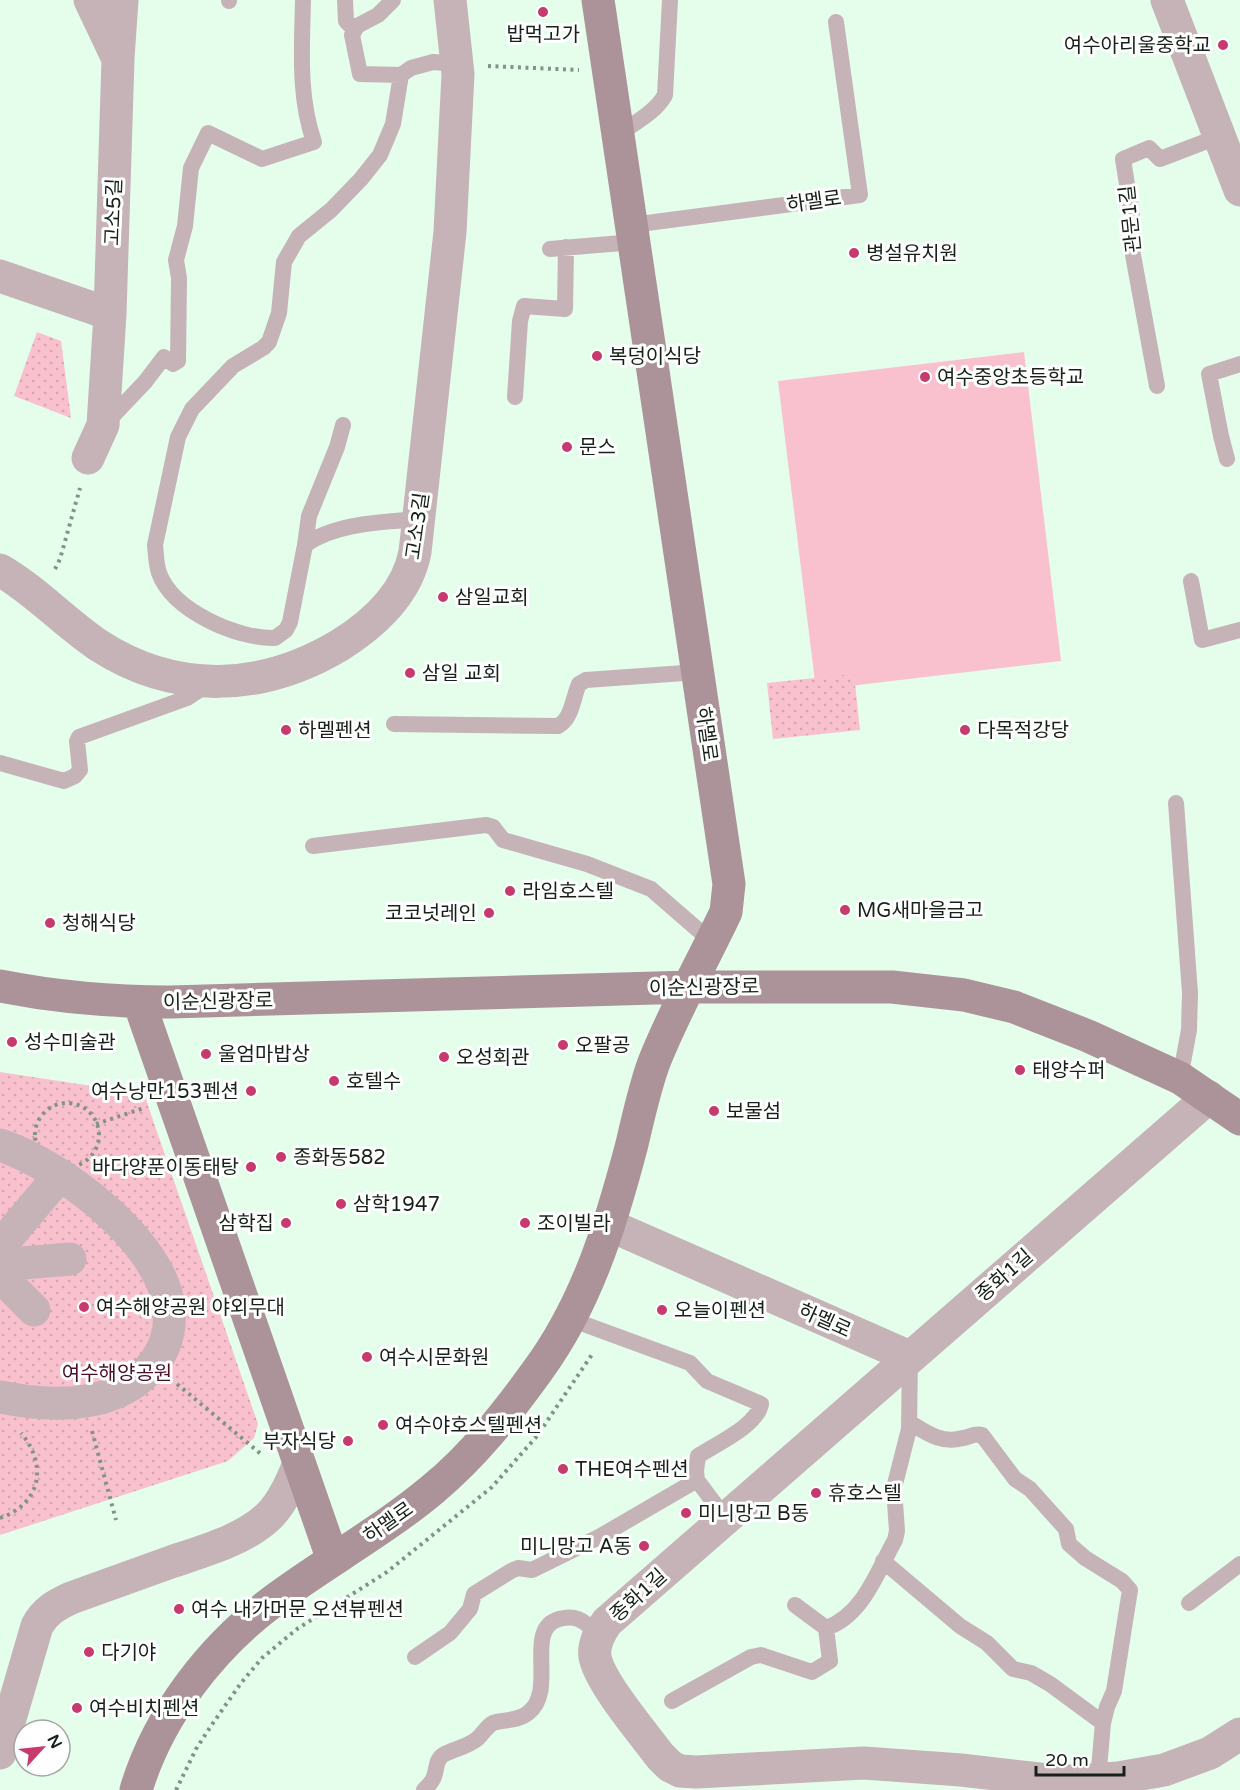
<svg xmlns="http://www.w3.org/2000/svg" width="1240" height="1790" font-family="'Varela Round','Noto Sans KR',sans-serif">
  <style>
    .green { fill: #f9c0ce }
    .park { fill: url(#park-dots) }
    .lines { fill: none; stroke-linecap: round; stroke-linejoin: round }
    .path { stroke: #809486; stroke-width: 4; stroke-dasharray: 3 4.5; stroke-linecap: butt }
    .lane { stroke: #c5b3b7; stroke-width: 16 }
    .street { stroke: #c5b3b7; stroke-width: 33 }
    .secondary { stroke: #ac9399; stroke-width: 33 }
    .poi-dot { fill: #c63a6e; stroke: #fff; stroke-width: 2 }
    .labels { text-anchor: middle; stroke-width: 6; stroke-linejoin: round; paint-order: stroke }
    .poi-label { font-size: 20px; fill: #162219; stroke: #fff; text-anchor: start }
    .street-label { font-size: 20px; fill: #162219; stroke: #fff }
    .park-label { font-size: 20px; fill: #4b0f26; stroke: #fff }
  </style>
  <defs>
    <pattern id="park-dots" width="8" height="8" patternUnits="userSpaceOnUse" patternTransform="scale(1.5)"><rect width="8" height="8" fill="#f9c0ce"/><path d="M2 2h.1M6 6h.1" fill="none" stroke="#d5a5b0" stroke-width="1.8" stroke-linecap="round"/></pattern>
  </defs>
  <rect width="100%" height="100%" fill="#e4feeb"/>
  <path class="green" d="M1024,352L1061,661L816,690L778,381Z"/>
  <path class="park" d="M37,332L61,341L71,418L14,396Z
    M854,674L860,730L773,739L767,683Z
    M0,1072L144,1094L258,1424L254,1438L228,1461L0,1535Z"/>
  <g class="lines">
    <path class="path" d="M488,66L579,70
      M55,569L60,559L80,488
      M35 1135a32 32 0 1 1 64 0a32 32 0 1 1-64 0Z
      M96,1124L144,1108
      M177,1384L261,1454
      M92,1431L116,1520
      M0,1518C41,1504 48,1465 21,1433
      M176,1790L196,1749L211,1726L241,1683L262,1658L297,1629L387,1572L492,1487L537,1436L593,1353"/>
    <path class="lane" d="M345,0L346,21L351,26H357
      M393,0L378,15L357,26L352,35L360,74L401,75L411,68L433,62L457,64
      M229,1V0
      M401,75L393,124L380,155L361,179L331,210L299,236L284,262L279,313L269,342L263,348L233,366L192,409L178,437L155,545C156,554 156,564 159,573C173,611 237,639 275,638L286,630L290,622L305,545C335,523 383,522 419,519
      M618,135C634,123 655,113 665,95L670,0
      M632,225L860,195L836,22
      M550,249L634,242
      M1157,386L1131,244L1134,229L1123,159L1149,148L1160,159L1220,136
      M515,397L520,321L524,306L565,309L566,247
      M106,423L145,382L164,357L173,364L178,361L179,278L176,260L185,226L191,168L208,133L262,159L314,142C298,95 302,49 303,0
      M1227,459L1221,436L1209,374L1240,364
      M305,545L309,516L337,447L343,425
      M1191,581L1202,640L1240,630
      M394,724L558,726C572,719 573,697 579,684L586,680L698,672
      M0,763L64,781L75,776L80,770L77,741L79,737L187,698L208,684
      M1176,803L1190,993L1189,1030L1180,1078
      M313,846L486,825L493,827L503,840L587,864L651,889L712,942
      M570,1319L690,1363L707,1381L761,1404C757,1426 716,1444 698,1456L696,1471L697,1480L726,1519
      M909,1422C927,1433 941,1444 963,1438C970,1437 974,1433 982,1435L1015,1479L1030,1489L1066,1529L1069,1544L1085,1558L1122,1581L1130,1590L1114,1691L1107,1707L1103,1723L1098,1780
      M883,1561L960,1626L987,1643L1013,1669L1031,1673L1050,1684L1103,1723
      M1189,1603L1240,1564
      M795,1605L826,1628C863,1616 878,1570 895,1540L897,1531L894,1488L909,1429L910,1358
      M415,1657L450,1633L470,1609L474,1594L511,1571L518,1568L532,1570L599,1537L697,1480
      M672,1701L751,1657L761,1655L812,1672L830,1661L826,1628
      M424,1790C427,1787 431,1783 433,1779C437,1772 435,1760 443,1755C454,1749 467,1747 477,1739C483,1734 486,1727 493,1723C503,1719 517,1722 528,1713C558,1691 523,1629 559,1619C578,1614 584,1622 599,1634"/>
    <path class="street" d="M1167,0L1240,190
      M118,58L122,0
      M0,276L110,314L118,59L90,0
      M88,458L103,425L110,314
      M0,570C36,591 64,622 98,645C175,695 262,692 340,645C375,623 407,594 415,552L450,232L458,74L450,0
      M1209,1097L607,1622C600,1632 593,1644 595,1657C600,1683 643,1733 660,1756L670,1766L680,1771L696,1772L864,1763L961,1770L1057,1781H1078L1118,1778L1164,1770L1210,1753L1240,1734
      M0,1145C60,1165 155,1236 168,1301C172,1322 168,1344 155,1362C120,1409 53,1408 0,1397
      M609,1225L910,1357
      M2,1244L60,1175
      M11,1264L70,1259
      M6,1282L34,1310
      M0,1753L37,1626C45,1611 56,1605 71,1598C105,1586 138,1574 171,1562C203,1551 245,1540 270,1515C284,1500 292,1482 299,1463"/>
    <path class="secondary" d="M0,986C55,997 115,1002 171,1002L690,987H892L964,995L1014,1007L1088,1036L1180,1078L1240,1119
      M139,1002L333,1560
      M136,1790C158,1716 211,1648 272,1602C324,1563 383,1531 433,1489C474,1455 507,1413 538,1370C587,1303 611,1224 632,1144C638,1118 644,1091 653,1065C673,1013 702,963 726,912L729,884L598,0"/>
  </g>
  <g class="poi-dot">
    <circle cx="543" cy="12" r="6"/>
    <circle cx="1223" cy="45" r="6"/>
    <circle cx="854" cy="253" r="6"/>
    <circle cx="597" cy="356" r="6"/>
    <circle cx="925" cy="377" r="6"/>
    <circle cx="567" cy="447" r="6"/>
    <circle cx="443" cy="597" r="6"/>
    <circle cx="410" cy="673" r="6"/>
    <circle cx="286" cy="730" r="6"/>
    <circle cx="965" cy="730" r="6"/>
    <circle cx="510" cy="891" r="6"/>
    <circle cx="845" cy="910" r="6"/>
    <circle cx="489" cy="913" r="6"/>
    <circle cx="50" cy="923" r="6"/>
    <circle cx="12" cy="1042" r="6"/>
    <circle cx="563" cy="1045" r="6"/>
    <circle cx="206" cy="1054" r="6"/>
    <circle cx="444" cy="1057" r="6"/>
    <circle cx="1020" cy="1070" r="6"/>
    <circle cx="334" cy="1081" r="6"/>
    <circle cx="251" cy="1091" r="6"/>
    <circle cx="714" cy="1111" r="6"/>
    <circle cx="281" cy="1157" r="6"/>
    <circle cx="251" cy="1167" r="6"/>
    <circle cx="341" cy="1204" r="6"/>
    <circle cx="286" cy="1223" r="6"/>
    <circle cx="525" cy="1223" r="6"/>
    <circle cx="84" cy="1307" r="6"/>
    <circle cx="662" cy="1310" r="6"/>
    <circle cx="367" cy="1357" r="6"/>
    <circle cx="383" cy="1425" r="6"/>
    <circle cx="348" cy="1441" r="6"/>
    <circle cx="563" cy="1469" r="6"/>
    <circle cx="816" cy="1493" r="6"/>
    <circle cx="686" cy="1513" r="6"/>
    <circle cx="644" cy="1546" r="6"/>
    <circle cx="179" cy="1609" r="6"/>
    <circle cx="89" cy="1652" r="6"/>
    <circle cx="77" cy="1708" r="6"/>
  </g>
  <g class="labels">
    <g class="poi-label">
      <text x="543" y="41" text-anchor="middle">밥먹고가</text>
      <text x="1211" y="52" text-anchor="end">여수아리울중학교</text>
      <text x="866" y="260">병설유치원</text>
      <text x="609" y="363">복덩이식당</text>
      <text x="937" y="384">여수중앙초등학교</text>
      <text x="579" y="454">문스</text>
      <text x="455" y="604">삼일교회</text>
      <text x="422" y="680">삼일 교회</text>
      <text x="298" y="737">하멜펜션</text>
      <text x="977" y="737">다목적강당</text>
      <text x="522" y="898">라임호스텔</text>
      <text x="857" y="917">MG새마을금고</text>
      <text x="477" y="920" text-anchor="end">코코넛레인</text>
      <text x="62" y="930">청해식당</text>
      <text x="24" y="1049">성수미술관</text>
      <text x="575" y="1052">오팔공</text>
      <text x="218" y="1061">울엄마밥상</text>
      <text x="456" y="1064">오성회관</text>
      <text x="1032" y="1077">태양수퍼</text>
      <text x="346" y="1088">호텔수</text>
      <text x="239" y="1098" text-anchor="end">여수낭만153펜션</text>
      <text x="726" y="1118">보물섬</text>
      <text x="293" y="1164">종화동582</text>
      <text x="239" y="1174" text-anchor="end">바다양푼이동태탕</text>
      <text x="353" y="1211">삼학1947</text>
      <text x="274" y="1230" text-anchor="end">삼학집</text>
      <text x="537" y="1230">조이빌라</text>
      <text x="96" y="1314">여수해양공원 야외무대</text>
      <text x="674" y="1317">오늘이펜션</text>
      <text x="379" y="1364">여수시문화원</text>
      <text x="395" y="1432">여수야호스텔펜션</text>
      <text x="336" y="1448" text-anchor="end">부자식당</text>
      <text x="575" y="1476">THE여수펜션</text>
      <text x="828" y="1500">휴호스텔</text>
      <text x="698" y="1520">미니망고 B동</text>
      <text x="632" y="1553" text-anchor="end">미니망고 A동</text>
      <text x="191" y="1616">여수 내가머문 오션뷰펜션</text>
      <text x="101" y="1659">다기야</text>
      <text x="89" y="1715">여수비치펜션</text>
    </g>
    <g class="street-label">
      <text transform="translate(814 201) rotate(-8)" y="7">하멜로</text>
      <text transform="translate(113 212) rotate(-88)" y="7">고소5길</text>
      <text transform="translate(1130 219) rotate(-96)" y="7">관문1길</text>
      <text transform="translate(417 526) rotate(-82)" y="7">고소3길</text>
      <text transform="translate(707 734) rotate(82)" y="7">하멜로</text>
      <text transform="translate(704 987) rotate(-1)" y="7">이순신광장로</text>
      <text transform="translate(218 1001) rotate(-1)" y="7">이순신광장로</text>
      <text transform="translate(1004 1275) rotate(-41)" y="7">종화1길</text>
      <text transform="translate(825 1320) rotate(24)" y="7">하멜로</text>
      <text transform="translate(388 1522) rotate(-35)" y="7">하멜로</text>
      <text transform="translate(638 1595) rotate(-42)" y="7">종화1길</text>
    </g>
    <g class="park-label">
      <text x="117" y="1380">여수해양공원</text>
    </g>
  </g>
  <g transform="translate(42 1748) rotate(63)"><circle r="28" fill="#ffffff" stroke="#a2a7a3" stroke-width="1.5"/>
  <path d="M0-4.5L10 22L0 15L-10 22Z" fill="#c63a6e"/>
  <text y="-9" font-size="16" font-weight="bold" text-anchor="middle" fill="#162219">N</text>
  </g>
  <path d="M1036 1766v9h88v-9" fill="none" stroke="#162219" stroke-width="3"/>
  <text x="1045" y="1766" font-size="18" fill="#162219" stroke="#ffffff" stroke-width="4.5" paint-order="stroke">20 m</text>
</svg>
